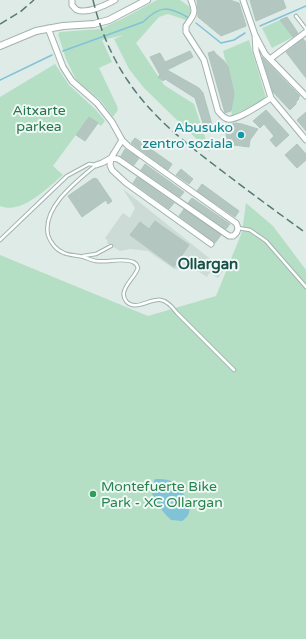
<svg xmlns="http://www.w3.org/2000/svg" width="306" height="639" font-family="'Varela Round',sans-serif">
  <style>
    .built { fill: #ccdbd6 }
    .green { fill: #b5dfc4 }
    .water { fill: #80c2d6 }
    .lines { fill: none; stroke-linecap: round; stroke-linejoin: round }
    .stream { stroke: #80c2d6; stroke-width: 1.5 }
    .building { fill: #b3c6c0; stroke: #b0c5be }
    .service-casing { stroke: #a1b3af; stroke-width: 4.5 }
    .minor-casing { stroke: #a1b3af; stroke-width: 7 }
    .tertiary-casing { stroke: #a1b3af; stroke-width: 8 }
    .service { stroke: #fff; stroke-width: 2.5 }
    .minor { stroke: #fff; stroke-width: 5 }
    .tertiary { stroke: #fff; stroke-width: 6 }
    .rail { stroke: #587973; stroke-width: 1.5; stroke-dasharray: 8 4; stroke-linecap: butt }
    .culture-dot { fill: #0f9aa8; stroke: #eff8f4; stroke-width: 1.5 }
    .leisure-dot { fill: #2e9e5b; stroke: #eff8f4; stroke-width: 1.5 }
    .labels { text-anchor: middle; stroke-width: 4; stroke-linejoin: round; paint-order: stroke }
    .park-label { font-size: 14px; fill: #25774b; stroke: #eff8f4 }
    .culture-label { font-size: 14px; fill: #0d838f; stroke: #eff8f4; text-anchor: end }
    .leisure-label { font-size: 14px; fill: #27864d; stroke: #eff8f4; text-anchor: start }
    .neighbourhood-label { font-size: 15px; font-weight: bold; fill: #185047; stroke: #eff8f4 }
  </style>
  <rect width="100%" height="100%" fill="#deebe7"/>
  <path class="built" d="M123,189L224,270L218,278L209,273L207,277L196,270L174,269L148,251L130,249L120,251L107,243L108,241L105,238L123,213L130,218L135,208Z"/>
  <path class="green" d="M157,0H180L190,7L191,14L186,20L168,14L159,17L136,43L164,85L194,104L210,152L144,88L129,69L114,39L124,35L102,40L112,62L99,68L117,106L118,110L113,117L100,100L77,82L66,59L58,34L60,32L100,29L122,19Z
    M280,20L293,37L272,48L262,28Z
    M249,40L266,98L232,116L231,108L234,93L223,51Z
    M55,64L69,85L96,110L105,121L101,126L89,117L53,166L63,175C47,188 22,215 0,206V97Z
    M246,203L273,226L306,270V639H0V255L148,316L216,296L242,232Z"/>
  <path class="water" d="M155,479C160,479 166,479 171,481C183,490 199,511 182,521L171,520L166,515L155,502L151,490Z"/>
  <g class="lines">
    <path class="stream" d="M196,23L221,43L234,40L245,33
      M260,26L306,6
      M63,51L143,22C160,5 168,6 189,18
      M0,80L52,55"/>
  </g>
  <path class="building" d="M197,0H230L239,3L246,26L221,36L198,17Z
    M250,0H283L286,8L256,21Z
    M287,17L298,33L293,37L280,20Z
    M303,39L306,42V78L286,52Z
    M190,51L193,57L167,70L199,88L203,93L213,128L205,130L195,98L165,79L163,81L158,77L160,75L150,57L160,53L165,62Z
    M214,51L215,53L224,61L228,67L234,93L231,111L225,113L208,53Z
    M262,57L300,96L298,98L299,99L296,102V104L290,110L273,92Z
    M266,110L289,135L276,147L270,140L274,136L264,124L260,128L253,121Z
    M306,112V131L297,120Z
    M89,117L98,123L85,141L76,135Z
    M235,123L242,124L258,129L250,140L249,147L226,144L227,138L224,127Z
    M135,138L172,164L168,170L131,143Z
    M297,144L306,154V160L297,168L285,155Z
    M125,149L139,158L134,165L121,156Z
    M145,164L184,192L180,197L141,170Z
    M181,169L193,179L189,184L176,175Z
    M137,177L174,203L169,209L133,183Z
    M94,178L97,179L112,201L108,204L106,200L82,217L68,196Z
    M202,184L239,211L235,217L197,191Z
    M192,198L230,224L226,229L188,203Z
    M184,209L221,235L215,243L179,216Z
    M155,221L189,245L174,267L130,235L140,222L149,229Z"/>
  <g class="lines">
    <g class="service-casing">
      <path id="service" d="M296,16L306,29
        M96,165C77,181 42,207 48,235C50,242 56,250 64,253C68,255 74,255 79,256C85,257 90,260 96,261C108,263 122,257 133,262C136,263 137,265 138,268C135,277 126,283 124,292C123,295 124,298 126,301C135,312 150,298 161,300C168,301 173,308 177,313L234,370
        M238,228L250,230L266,241L306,287
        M0,240L67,176L89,164L96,165
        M83,256L96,254L111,246"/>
    </g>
    <g class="minor-casing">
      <path id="minor" d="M72,0V5C74,7 75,9 77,10C87,14 106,5 115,0
        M191,0C197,14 193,15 186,26V32L204,60L218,111C221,114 223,118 228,119C237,121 262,103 271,98
        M243,0L255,35L265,54L306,96
        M48,28L63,67L72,81L97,103L112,122L122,140L128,146L236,223C239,228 238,233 233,236H229L118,159L111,158
        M255,35L256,51L271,98L306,140
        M270,59L306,32
        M122,140L111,158L110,165L112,170L126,183L211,244
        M96,165L102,163L111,158"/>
    </g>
    <g class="tertiary-casing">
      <path id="tertiary" d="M0,46L36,31L63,26L94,24L109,20L147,0"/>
    </g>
    <use href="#service" class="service"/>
    <use href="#minor" class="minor"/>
    <use href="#tertiary" class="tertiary"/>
    <path class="rail" d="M93,0C100,29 111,56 128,81C154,120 193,149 230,177C255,196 281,215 306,233
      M0,24L20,12L34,0"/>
  </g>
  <circle class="culture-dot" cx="241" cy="135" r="4"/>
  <circle class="leisure-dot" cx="93" cy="494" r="4"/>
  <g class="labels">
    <g class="park-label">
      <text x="39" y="115">Aitxarte<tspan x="39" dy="16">parkea</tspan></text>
    </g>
    <g class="culture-label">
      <text x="233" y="132">Abusuko<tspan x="233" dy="16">zentro soziala</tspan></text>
    </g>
    <g class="leisure-label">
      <text x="101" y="491">Montefuerte Bike<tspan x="101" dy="16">Park - XC Ollargan</tspan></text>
    </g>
    <g class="neighbourhood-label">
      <text x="208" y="269">Ollargan</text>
    </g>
  </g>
</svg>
